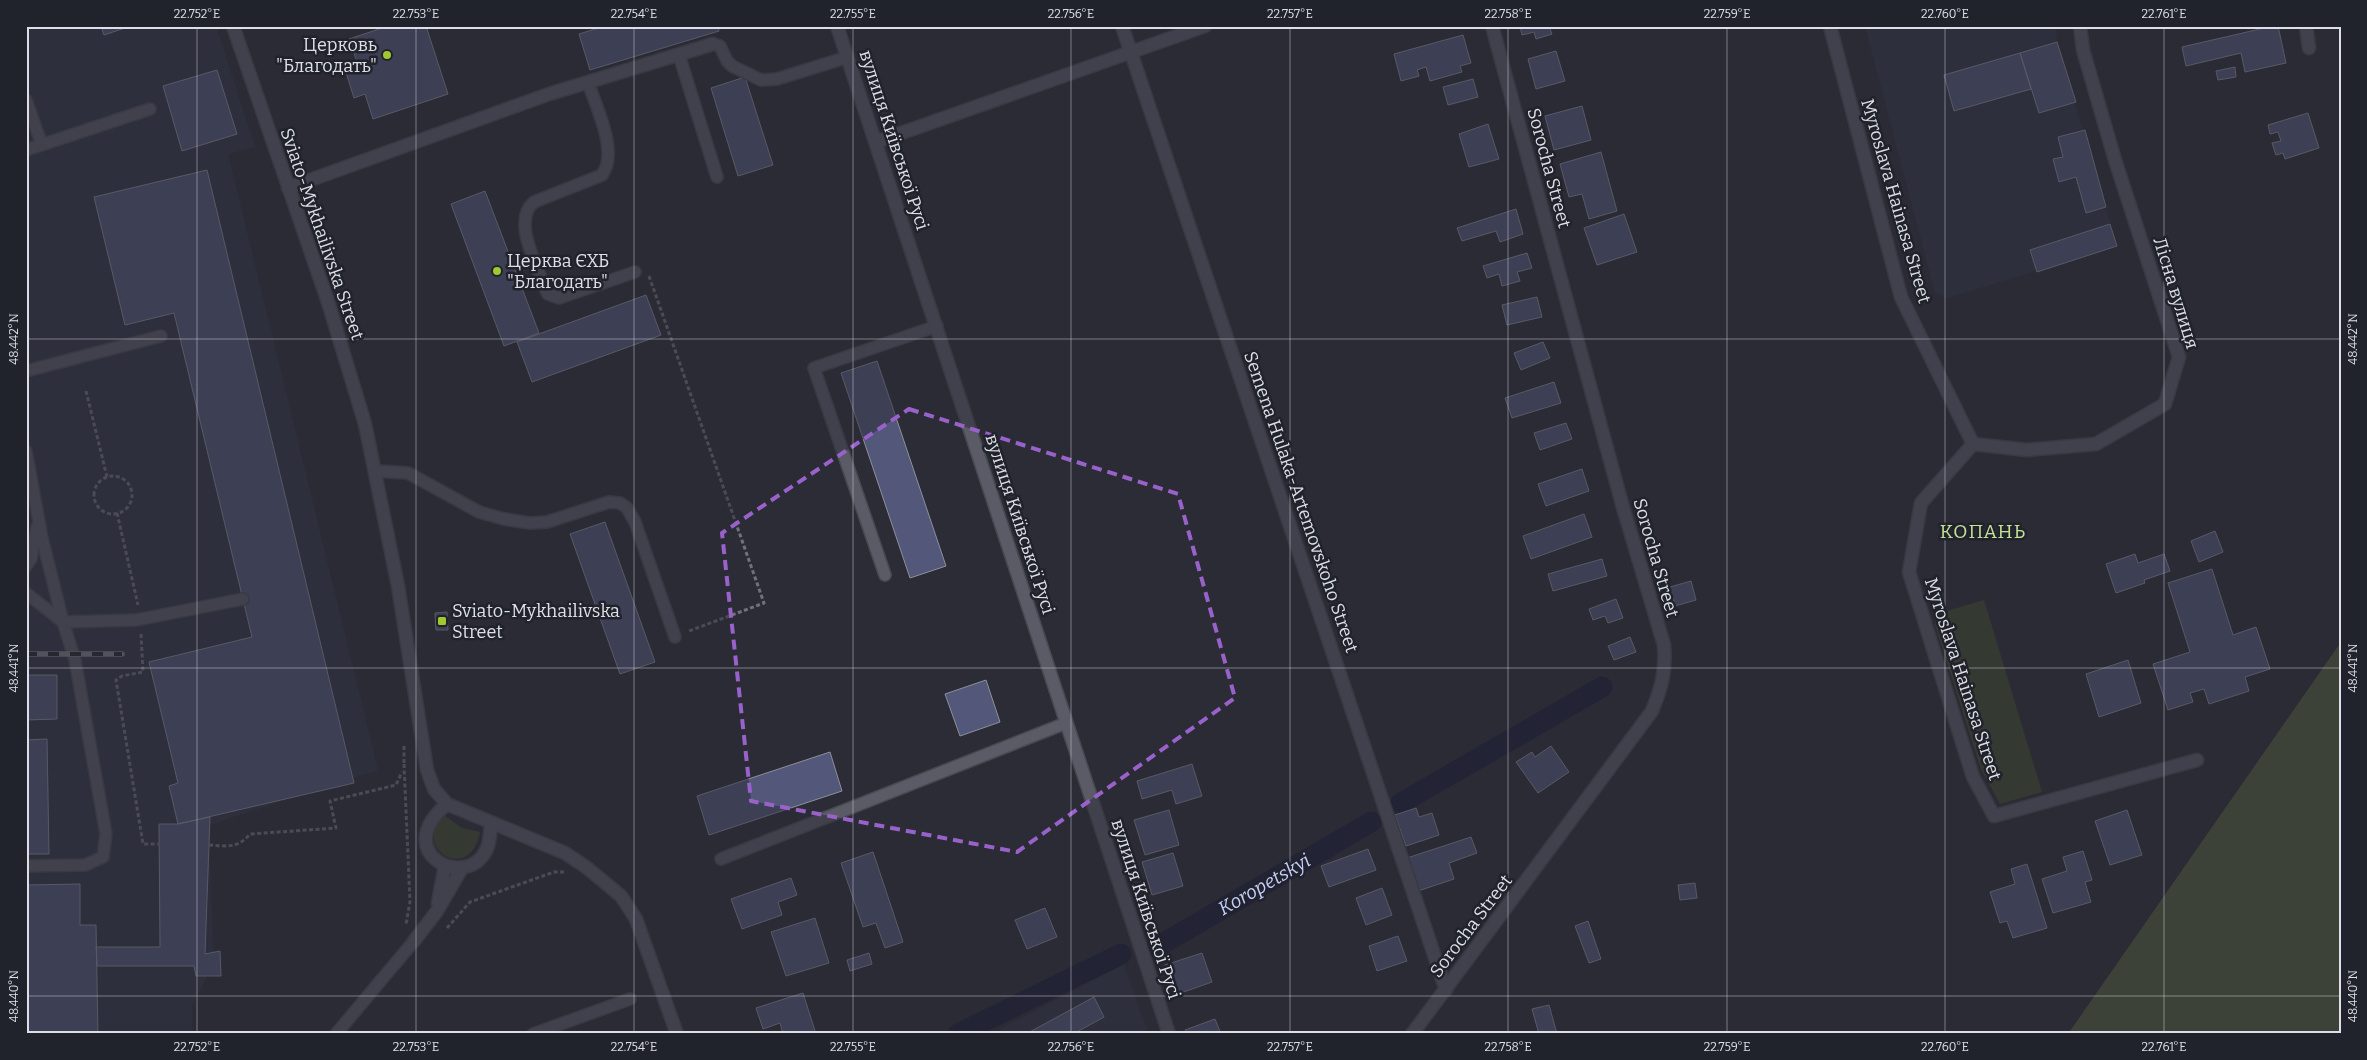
<svg xmlns="http://www.w3.org/2000/svg" width="2367" height="1060" font-family="Bitter,serif">
  <style>
    .built { fill: #313343 }
    .green { fill: #3f4a2b }
    .forest { fill: #515e3b }
    .lines { fill: none; stroke-linecap: round; stroke-linejoin: round }
    .canal { stroke: #191a37; stroke-width: 21 }
    .building { fill: #535779; stroke: #8e909c }
    .service-casing { stroke: #484a51; stroke-width: 14 }
    .minor-casing { stroke: #484a51; stroke-width: 15 }
    .secondary-casing { stroke: #484a51; stroke-width: 15 }
    .path { stroke: #70717a; stroke-width: 3; stroke-dasharray: 4 2.5; stroke-linecap: butt }
    .service { stroke: #5a5b66; stroke-width: 11 }
    .minor { stroke: #5a5b66; stroke-width: 12 }
    .secondary { stroke: #5a5b66; stroke-width: 12 }
    .rail-casing { stroke: #80818a; stroke-width: 5.5 }
    .rail { stroke: #21232c; stroke-width: 4; stroke-dasharray: 11; stroke-linecap: butt }
    .marked { fill: none; stroke: #9962cb; stroke-width: 4; stroke-dasharray: 10 6; stroke-linejoin: round }
    .ticks { fill: none; stroke: #dedfe6; stroke-width: 1; stroke-opacity: 0.45 }
    .poi-dot { fill: #9eca2f; stroke: #21232c; stroke-width: 2 }
    .labels { text-anchor: middle; stroke-width: 5; stroke-linejoin: round; paint-order: stroke }
    .poi-label { font-size: 18px; fill: #dedfe6; stroke: #21232c; text-anchor: start }
    .street-label { font-size: 18px; fill: #dedfe6; stroke: #21232c }
    .neighbourhood-label { font-size: 19px; letter-spacing: 1px; fill: #c5e097; stroke: #21232c }
    .water-label { font-size: 19px; font-style: italic; fill: #c6cdfe; stroke: #21232c }
    .neatline { fill: none; stroke: #dedfe6; stroke-width: 2 }
    .ticks-label { font-size: 12px; text-anchor: middle; fill: #dedfe6 }
  </style>
  <rect width="100%" height="100%" fill="#2b2c36"/>
  <path class="built" d="M26,26H216L255,147L228,154L378,770L206,826L209,845L214,964L192,1005V1034H26Z
    M1865,26H2056L2057,42L2117,246L1947,298L1935,293Z
    M1124,964L1148,1034H991Z"/>
  <path class="green" d="M1984,600L2042,792L2000,804L1981,769L1935,625L1937,614Z
    M445,816L462,828L480,832C469,887 409,845 445,816Z"/>
  <path class="forest" d="M2341,642V1034H2068Z"/>
  <g class="lines">
    <path class="canal" d="M1401,803L1602,687
      M1157,947L1371,822
      M958,1034L1121,954"/>
  </g>
  <path class="building" d="M101,26H131L104,35Z
    M388,26H426L448,94L373,119L365,94L354,98L344,66L357,62L349,39Z
    M605,26H718L719,31L590,70L579,34Z
    M1520,26H1549L1552,34L1536,39L1534,32L1522,35Z
    M2273,26H2278L2286,63L2245,72L2241,53L2186,66L2182,47Z
    M1463,35L1471,63L1460,66L1462,72L1430,81L1426,67L1417,70L1419,76L1401,81L1394,54Z
    M2057,42L2076,102L2039,113L2020,53Z
    M1556,51L1565,81L1536,89L1528,59Z
    M2020,53L2031,89L1954,111L1944,75Z
    M2235,67L2236,77L2218,80L2216,71Z
    M217,70L237,134L182,151L163,86Z
    M745,77L773,165L738,176L711,88Z
    M1473,79L1478,97L1448,105L1443,87Z
    M1582,106L1591,140L1554,150L1545,116Z
    M2308,113L2319,148L2285,159L2283,153L2276,155L2272,143L2281,141L2278,132L2270,134L2268,125Z
    M1488,124L1499,159L1469,167L1459,134Z
    M2085,130L2106,207L2086,213L2076,177L2059,182L2053,159L2063,157L2058,137Z
    M1601,152L1617,211L1589,219L1582,194L1569,197L1560,164Z
    M207,170L354,783L178,824L169,786L178,783L149,662L252,637L174,313L125,325L94,197Z
    M485,191L539,333L504,346L451,204Z
    M1516,209L1523,234L1500,242L1496,231L1462,241L1457,228Z
    M1624,214L1637,252L1597,265L1584,228Z
    M2110,224L2117,246L2037,272L2030,250Z
    M1527,253L1532,268L1517,272L1520,281L1502,286L1499,274L1487,278L1483,266Z
    M646,295L661,335L532,382L517,342Z
    M1537,297L1542,317L1507,325L1502,305Z
    M1543,342L1550,358L1521,370L1514,353Z
    M877,361L946,566L910,578L841,373Z
    M1554,382L1561,403L1512,418L1505,398Z
    M1566,423L1572,439L1540,450L1534,433Z
    M1582,469L1589,491L1546,506L1538,484Z
    M1584,514L1592,537L1531,559L1523,536Z
    M605,522L655,662L620,674L570,534Z
    M2215,531L2223,552L2199,562L2191,541Z
    M2135,554L2138,563L2164,554L2170,571L2144,580L2145,583L2116,593L2106,564Z
    M1602,559L1607,576L1553,591L1548,574Z
    M2212,569L2233,635L2256,627L2270,669L2245,677L2249,691L2209,704L2204,689L2190,693L2193,702L2168,710L2153,664L2190,652L2168,583Z
    M1691,581L1696,600L1675,606L1670,587Z
    M1616,599L1623,618L1608,623L1605,616L1593,620L1589,609Z
    M447,612L448,630H436L435,613Z
    M1630,637L1636,652L1614,660L1608,646Z
    M2128,660L2141,703L2099,717L2086,674Z
    M26,675H57V719L26,720Z
    M986,680L1000,722L960,736L945,694Z
    M47,739L49,854H26V740Z
    M1551,746L1569,772L1538,793L1516,762L1532,752L1535,757Z
    M830,752L842,791L709,835L697,796Z
    M1192,764L1202,796L1176,804L1172,790L1142,799L1137,781Z
    M1416,808L1419,817L1432,813L1439,835L1406,846L1395,815Z
    M1169,810L1179,845L1145,855L1134,820Z
    M2127,810L2142,855L2110,865L2095,821Z
    M210,817L205,954L220,951L221,976H196L194,966H97L96,947H160L159,824H178Z
    M1471,837L1477,853L1449,863L1454,879L1418,891L1407,858Z
    M1368,849L1376,870L1329,887L1321,866Z
    M2083,851L2092,880L2085,882L2091,902L2053,913L2042,879L2067,871L2063,857Z
    M873,852L903,942L885,948L876,923L863,927L841,863Z
    M1173,853L1183,886L1152,895L1142,862Z
    M2027,864L2047,928L2013,938L2007,921L2000,923L1990,892L2015,884L2011,869Z
    M791,878L797,895L778,902L782,915L742,929L731,899Z
    M1695,883L1697,898L1680,900L1678,885Z
    M80,884V925H96L98,1034H26V885Z
    M1382,888L1392,915L1366,925L1356,898Z
    M1045,908L1057,937L1027,949L1015,920Z
    M815,918L829,963L786,976L771,932Z
    M1588,921L1601,959L1589,963L1575,926Z
    M1398,936L1407,961L1377,971L1369,946Z
    M869,953L872,964L850,971L847,960Z
    M1202,953L1212,982L1175,995L1165,965Z
    M803,993L816,1034H783L780,1023L763,1029L756,1008Z
    M1094,997L1104,1017L1073,1034H1026Z
    M1549,1005L1557,1034H1539L1532,1009Z
    M1215,1019L1221,1034H1187L1185,1030Z"/>
  <g class="lines">
    <g class="service-casing">
      <path id="service" d="M713,44L720,46L727,61L732,66L761,80L777,79L848,57
        M679,55L717,177
        M588,82C596,107 619,152 602,175L534,202C512,220 536,263 544,286L548,294L559,298L635,272
        M26,100L42,145
        M26,150L150,109
        M26,371L161,336
        M26,451L42,538L63,622L136,620L243,599
        M376,471L408,473L479,512L504,519L530,523L547,522L609,502L620,503L627,508L635,522L675,637
        M26,566L31,559L37,527
        M885,575L814,368L937,326
        M26,593L63,622L75,660L106,834L103,857L85,865L26,866
        M721,859L1066,723
        M336,1034L414,941
        M533,1034L630,999"/>
    </g>
    <g class="minor-casing">
      <path id="minor" d="M233,26L328,302L365,424L398,586L427,770L434,789L447,804L565,853L586,867L621,896L636,919L677,1034
        M837,26L1169,1034
        M1122,26L1446,990
        M1830,26L1901,297L1973,444L1921,503L1909,572L1973,777L1994,816L2197,760
        M2306,26L2309,48
        M876,142L1205,26
        M288,188L549,94L713,44
        M1973,444L2027,450L2096,444L2165,404L2179,357L2115,160L2083,50L2080,26
        M447,804C391,851 461,889 484,854C490,846 490,834 491,824
        M438,903L445,866
        M414,941L437,911L462,868"/>
    </g>
    <g class="secondary-casing">
      <path id="secondary" d="M1412,1034L1652,711C1662,686 1666,672 1664,645L1622,504L1492,26"/>
    </g>
    <path class="path" d="M649,276L764,603L689,631
      M86,391L107,477
      M94 495a19 19 0 1 1 38 0a19 19 0 1 1-38 0Z
      M117,513L138,605
      M141,634L143,672L122,676L116,680L143,844H160
      M404,746V763
      M404,764L410,902L406,924
      M209,845C228,846 237,849 250,834L336,828L330,801L396,785L402,772
      M447,928L470,902L554,872H564"/>
    <use href="#service" class="service"/>
    <use href="#minor" class="minor"/>
    <use href="#secondary" class="secondary"/>
    <g class="rail-casing">
      <path id="rail" d="M26,654H122"/>
    </g>
    <use href="#rail" class="rail"/>
  </g>
  <path d="M0 0H2367V1060H0ZM909,409L1178,494L1235,698L1017,852L751,801L722,533Z" fill="#2b2c36" fill-opacity=".55" fill-rule="evenodd"/>
  <path class="marked" d="M909,409L1178,494L1235,698L1017,852L751,801L722,533Z"/>
  <path class="ticks" d="M197,26V1034M416,26V1034M634,26V1034M853,26V1034M1071,26V1034M1290,26V1034M1508,26V1034M1727,26V1034M1945,26V1034M2164,26V1034M26,339H2341M26,668H2341M26,996H2341"/>
  <g class="poi-dot">
    <circle cx="387" cy="55" r="5"/>
    <circle cx="497" cy="271" r="5"/>
    <rect x="437" y="616" width="10" height="10" rx="2.5"/>
  </g>
  <g class="labels">
    <g class="poi-label">
      <text x="377" y="51" text-anchor="end">Церковь<tspan x="377" dy="21">"Благодать"</tspan></text>
      <text x="507" y="267">Церква ЄХБ<tspan x="507" dy="21">"Благодать"</tspan></text>
      <text x="452" y="617">Sviato-Mykhailivska<tspan x="452" dy="21">Street</tspan></text>
    </g>
    <g class="street-label">
      <text transform="translate(894 140) rotate(72)" y="6">вулиця Київської Русі</text>
      <text transform="translate(1549 168) rotate(75)" y="6">Sorocha Street</text>
      <text transform="translate(1896 201) rotate(74)" y="6">Myroslava Hainasa Street</text>
      <text transform="translate(322 234) rotate(71)" y="6">Sviato-Mykhailivska Street</text>
      <text transform="translate(2176 293) rotate(73)" y="6">Лісна вулиця</text>
      <text transform="translate(1301 502) rotate(71)" y="6">Semena Hulaka-Artemovskoho Street</text>
      <text transform="translate(1020 524) rotate(72)" y="6">вулиця Київської Русі</text>
      <text transform="translate(1656 558) rotate(74)" y="6">Sorocha Street</text>
      <text transform="translate(1963 679) rotate(72)" y="6">Myroslava Hainasa Street</text>
      <text transform="translate(1146 909) rotate(72)" y="6">вулиця Київської Русі</text>
      <text transform="translate(1471 926) rotate(-53)" y="6">Sorocha Street</text>
    </g>
    <g class="neighbourhood-label">
      <text x="1983" y="538">КОПАНЬ</text>
    </g>
    <g class="water-label">
      <text transform="translate(1264 884) rotate(-30)" y="7">Koropetskyi</text>
    </g>
  </g>
  <rect width="2367" height="1060" fill="none" stroke="#21232c" stroke-width="55"/>
  <rect x="28" y="28" width="2312" height="1004" class="neatline"/>
  <g class="ticks-label">
    <text x="197" y="18">22.752°E</text>
    <text x="416" y="18">22.753°E</text>
    <text x="634" y="18">22.754°E</text>
    <text x="853" y="18">22.755°E</text>
    <text x="1071" y="18">22.756°E</text>
    <text x="1290" y="18">22.757°E</text>
    <text x="1508" y="18">22.758°E</text>
    <text x="1727" y="18">22.759°E</text>
    <text x="1945" y="18">22.760°E</text>
    <text x="2164" y="18">22.761°E</text>
    <text transform="translate(14 339) rotate(-90)" y="4">48.442°N</text>
    <text transform="translate(2353 339) rotate(-90)" y="4">48.442°N</text>
    <text transform="translate(14 668) rotate(-90)" y="4">48.441°N</text>
    <text transform="translate(2353 668) rotate(-90)" y="4">48.441°N</text>
    <text transform="translate(14 996) rotate(-90)" y="4">48.440°N</text>
    <text transform="translate(2353 996) rotate(-90)" y="4">48.440°N</text>
    <text x="197" y="1051">22.752°E</text>
    <text x="416" y="1051">22.753°E</text>
    <text x="634" y="1051">22.754°E</text>
    <text x="853" y="1051">22.755°E</text>
    <text x="1071" y="1051">22.756°E</text>
    <text x="1290" y="1051">22.757°E</text>
    <text x="1508" y="1051">22.758°E</text>
    <text x="1727" y="1051">22.759°E</text>
    <text x="1945" y="1051">22.760°E</text>
    <text x="2164" y="1051">22.761°E</text>
  </g>
</svg>
